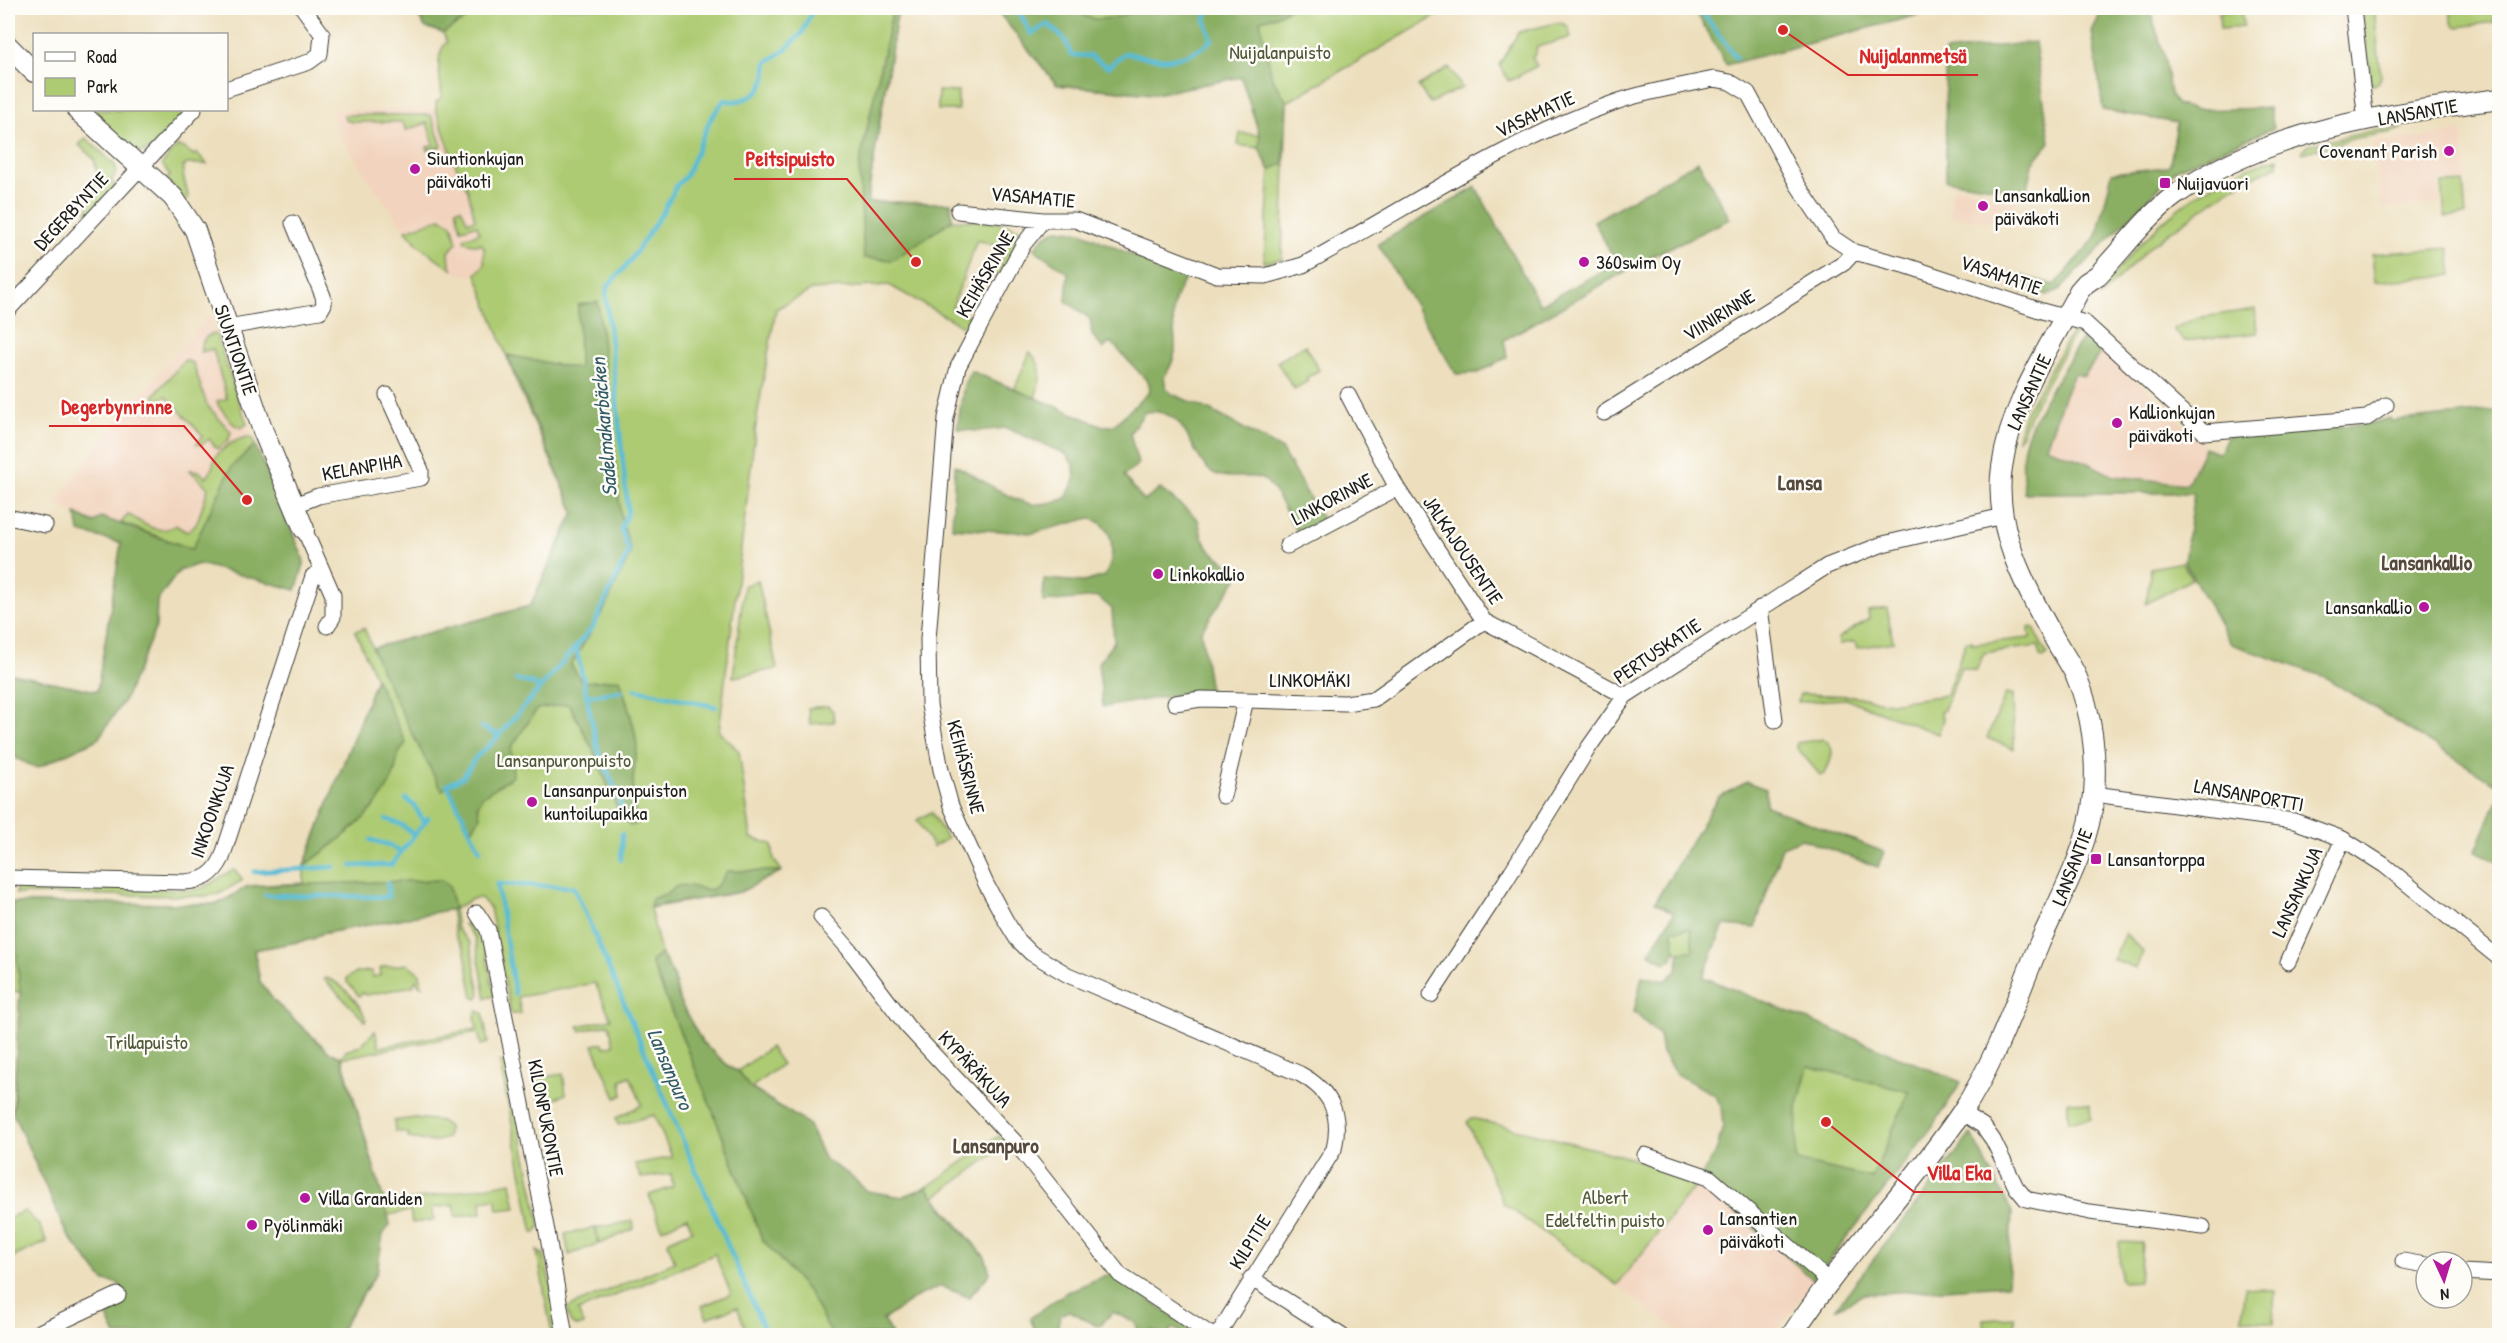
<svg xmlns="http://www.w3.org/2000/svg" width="2507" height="1343" font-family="'Patrick Hand',sans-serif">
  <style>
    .built { fill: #f2d4be }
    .green { fill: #adcb72; stroke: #647447; stroke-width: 1.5 }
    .forest { fill: #8aaf64; stroke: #536640; stroke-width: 1.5; fill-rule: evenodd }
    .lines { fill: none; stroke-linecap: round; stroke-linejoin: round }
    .stream { stroke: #57bcd5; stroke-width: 4.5 }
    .minor-casing { stroke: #3b3934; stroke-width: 17 }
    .tertiary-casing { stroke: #3b3934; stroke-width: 22 }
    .minor { stroke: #fff; stroke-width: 15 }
    .tertiary { stroke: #fff; stroke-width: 20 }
    .poi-dot { fill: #b5179e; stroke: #fdfcf7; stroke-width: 2 }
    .labels { text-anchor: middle; stroke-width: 5; stroke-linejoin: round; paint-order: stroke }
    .park-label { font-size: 20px; fill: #4f593a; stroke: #fdfcf7 }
    .street-label { font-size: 20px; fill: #1c1c1c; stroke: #fdfcf7 }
    .poi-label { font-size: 20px; fill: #1c1c1c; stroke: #fdfcf7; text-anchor: start }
    .water-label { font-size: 21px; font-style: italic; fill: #345c66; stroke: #fdfcf7 }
    .neighbourhood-label { font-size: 21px; font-weight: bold; fill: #564a3f; stroke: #fdfcf7 }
    .quarter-label { font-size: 22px; font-weight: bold; fill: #564a3f; stroke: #fdfcf7 }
    .leader { fill: none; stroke: #d62828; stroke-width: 2 }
    .callout-dot { fill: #d62828; stroke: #fdfcf7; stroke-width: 2 }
    .callout-label { font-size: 21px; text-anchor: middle; font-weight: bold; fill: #d62828; stroke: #fdfcf7; stroke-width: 5; stroke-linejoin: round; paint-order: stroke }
  </style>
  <rect width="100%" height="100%" fill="#fdfcf7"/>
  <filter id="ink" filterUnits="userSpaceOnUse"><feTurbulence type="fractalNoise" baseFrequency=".0167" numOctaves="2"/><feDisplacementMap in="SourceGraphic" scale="12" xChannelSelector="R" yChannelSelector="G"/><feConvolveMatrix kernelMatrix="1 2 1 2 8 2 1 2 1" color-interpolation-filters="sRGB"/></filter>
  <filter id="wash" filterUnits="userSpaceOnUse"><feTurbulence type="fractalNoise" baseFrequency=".008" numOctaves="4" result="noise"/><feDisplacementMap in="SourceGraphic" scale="24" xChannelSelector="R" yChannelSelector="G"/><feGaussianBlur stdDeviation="1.35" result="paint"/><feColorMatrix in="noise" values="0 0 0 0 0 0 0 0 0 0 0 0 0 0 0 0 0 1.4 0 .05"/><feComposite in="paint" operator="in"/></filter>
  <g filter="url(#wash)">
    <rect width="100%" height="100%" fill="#eddfbd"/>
    <path class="built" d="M449,109L496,247L485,259L481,270L470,276L458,274L418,245L381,198L334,127L333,110Z
      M2462,131L2467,179L2439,182L2441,204L2382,209L2374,143Z
      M1953,186L2017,195L2012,225L1949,216Z
      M209,315L255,445L193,549L121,523H95L55,504L105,435Z
      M2102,350L2155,397L2205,447L2188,484L2114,476L2081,460L2046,447L2063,399L2074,373L2085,375Z
      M1699,1181L1814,1280L1773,1336L1684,1335L1617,1285Z"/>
    <path class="green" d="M416,8H898L867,202L951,203L952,220C969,221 1017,218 1023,236L999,277L994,275L1007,250L977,240L952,308L973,318L966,328L889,285L812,290L776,309L757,416L719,731L739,751L751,838L772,844L774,860L782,871L740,892L650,908L661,953L674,977L679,1000L702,1042L732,1069L738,1071L770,1047L782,1064L751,1088L808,1124L825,1160L848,1174L867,1191L902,1197L927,1187L999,1136L1008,1144L935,1197L985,1257L990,1273L969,1297L941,1286L918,1296L883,1320L892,1335H748L737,1307L707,1318L702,1306L731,1294L715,1254L578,1311L584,1325C570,1330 568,1319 567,1308L675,1262L668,1243L669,1240L692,1230L687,1217L662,1229L649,1195L673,1187L671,1174L641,1178L635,1164L672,1157L654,1115L618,1125L616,1118L642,1105L630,1076L621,1080L623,1095L616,1098L595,1050L593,1045L603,1043L604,1047L614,1045L609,1024L581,1031L578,1026L611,1019L595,983L518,997L521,1014H511L490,908L481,898L472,899L454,909L457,929L470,943L480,993L477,999L473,997L464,948L456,938L451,909L320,934L313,939L254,950L260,982L274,1001L329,1052L341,1057L346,1051L360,1046L375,1031L379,1047L477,1029L475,1016L477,1011L483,1013L488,1043L481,1045L478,1032L342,1058L385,1205L511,1182L516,1208L498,1210L496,1199L481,1201L482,1213L456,1217L454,1205L432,1208L434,1220L412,1223L410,1211L388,1215L390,1225L383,1234L377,1272L337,1335H116L105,1312L344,1205L104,1281L67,1234L13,1113L20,992L8,990V897L12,903L213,904L222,902L248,886L304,883V866L376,679L355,631L364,628L373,648L530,606L574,512L517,384L476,274L484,265V248L481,243L477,245L465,242L464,238L479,233L477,225L461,229L456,209L461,208L468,222L475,219L468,191L454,161L436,110V102L442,97C441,80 433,55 447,42L443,33L425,27L417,14Z
      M995,8H1450L1287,102L1282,259L1264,262L1270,170L1259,148L1238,145L1240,133L1260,135L1241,77L1154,94L1057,85Z
      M2362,8H2374L2381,77L2378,83L2373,85L2371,83Z
      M2451,8H2493L2494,22L2458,27C2449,24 2451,16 2451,8Z
      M2242,11L2243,27L2220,29L2219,12Z
      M1560,22L1568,27L1571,37L1537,47L1535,55L1532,57L1537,66L1509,81L1499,65L1519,32Z
      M1449,67L1462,88L1430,103L1418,86Z
      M938,91L958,92V110H938Z
      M88,110H186L151,149L139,153Z
      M344,115H431L442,146L428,150L427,147L434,144L427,123L406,130L402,122H352L345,120Z
      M2405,128L2392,132L2356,138L2302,153V150L2309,145L2371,131Z
      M86,138L115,165L117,171L111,181L116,186L88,216L86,214L97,173L94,159L79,145Z
      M177,146L184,148L194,155L197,153L207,164H187L183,167C182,182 188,187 188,199L185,200L166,180L170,176L162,164Z
      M2278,158V165L2233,187L2153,244L2101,296H2098C2102,286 2113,276 2120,267C2162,216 2213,174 2278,158Z
      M2463,182L2466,215L2445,217L2442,184Z
      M441,218L452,224L457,242L449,252L450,264L453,270L418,245L406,230Z
      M2449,248L2452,275L2375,282L2372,254Z
      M2255,309L2257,333L2184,341L2173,329L2196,318Z
      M2076,330L2033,408L2022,434L2017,440L2025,413L2072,331Z
      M211,334H216L247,424L241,428L233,424L218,405L217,401L227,399L213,349L201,352C200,344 204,338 211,334Z
      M1305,345L1319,370L1306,378L1308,381L1294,389L1277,362Z
      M1030,352C1045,368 1041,379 1035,398L1014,390Z
      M185,360L193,363L207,405L231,432L228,441L217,449L209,439L201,445L196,444L203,436L166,396L159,400L155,398L154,395Z
      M249,437L253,440L303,558L304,564L296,590L192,549L121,523L128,514C142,523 159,537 175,525L187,532L197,523L208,488L190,470L199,471L206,478C213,472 212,464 216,456C222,448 239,437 249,437Z
      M2182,562L2192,579L2146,604L2151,568Z
      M758,580L777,669L733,677L744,586Z
      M1887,608L1893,642L1857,648L1855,642L1839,644L1838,638L1869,619L1868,611Z
      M2031,627L2034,628L2047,655L2043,658L2040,657L2039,646L1984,653L1976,671L1961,667L1944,710L1940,712L1943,720L1938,734L1846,699L1798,702L1800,694L1854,696L1890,703L1946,695L1966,642L1972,641V644L2030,638L2029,628Z
      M2006,694H2013L2014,749L1987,738Z
      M828,706L833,711L834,722L810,724L808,708Z
      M1824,739C1838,749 1830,761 1825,774L1820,775L1797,748V743Z
      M931,812L947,839L933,847L917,820Z
      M235,870L243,880L219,894L205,896L16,894V886L193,890C212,887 219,875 235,870Z
      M467,923L481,928L495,996L486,998L475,938L464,924Z
      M1691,929L1693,951L1675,952L1673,930Z
      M2125,933L2143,952L2136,968L2113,959Z
      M408,964L420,974L422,986L419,985L416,980L413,986L366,995L362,993L359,996L347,982V978C353,973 364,971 372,971L373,977L381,975L380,969L383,967Z
      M327,978C343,984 360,1003 366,1019L365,1021L324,979Z
      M500,1062H506L507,1065L540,1225L536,1233H533Z
      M1808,1065L1910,1092L1872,1178L1796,1161L1797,1108Z
      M563,1074L566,1094L541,1104L537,1078Z
      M2068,1101L2090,1104L2091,1119L2068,1121Z
      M415,1118L441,1121L448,1127L447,1138L434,1142L408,1138L409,1134L395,1131L394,1121Z
      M1472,1118L1646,1162L1699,1181L1617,1285L1504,1204L1467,1122Z
      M25,1211L39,1225L47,1242L8,1259V1218Z
      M633,1221L634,1229L599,1244L596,1228Z
      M595,1228L598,1244L569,1255L565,1234Z
      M2119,1242L2142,1243L2139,1281L2123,1282L2120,1279Z
      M537,1251L544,1255L561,1335H552Z
      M2245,1287L2275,1291L2273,1323L2241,1318Z
      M2014,1317L2015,1335H1985L1984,1319Z"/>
    <path class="forest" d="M416,8H484L443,33L425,27L417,14Z
      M893,8H898L867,202L951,203L952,220L893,260L864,258L859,166Z
      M995,8H1076C1079,11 1083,16 1087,17C1097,21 1118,18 1127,14L1130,8H1290L1276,16L1260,20L1272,78L1287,102L1283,164L1270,170L1259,148L1260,136L1241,77L1154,94L1057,85Z
      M1694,8H1945L1726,65Z
      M2149,8L2164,54L2170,94L2176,104L2195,110L2269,108L2274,128L2178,168L2059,290L2047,295L2019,286L2022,276L2055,285L2097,236L2112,173L2166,167L2170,164L2177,123L2103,110L2092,31L2101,13Z
      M2035,42L2050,142L2032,164L2026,192L1946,180L1945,52Z
      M1698,161L1730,219L1654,255L1504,340L1507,357L1478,373L1456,374L1378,244L1476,187L1540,305L1616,263L1594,221Z
      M1057,229L1081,232L1185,279C1181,287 1175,296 1174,305C1169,335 1185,347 1164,377L1166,388L1172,394L1212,411L1281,449L1322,519L1298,534C1292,524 1274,487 1267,482C1250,470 1225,484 1209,470C1188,452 1188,406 1145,412L1130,433L1138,464L1124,476L1144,501L1160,489L1192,514L1198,520L1202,537L1210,550L1240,574L1201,631L1210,692L1199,691L1103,707L1098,663L1114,642L1112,609L1098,597L1043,602L1044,579L1084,582L1105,576C1113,562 1116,538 1103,525C1100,522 1093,520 1090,518L1033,533L952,528L955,465C974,475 1012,501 1032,504C1043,505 1055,502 1065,499L1075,480L1074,466L1066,454L1006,428L976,431L957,429L964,384L971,371L1103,426H1113L1150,391L1149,383L1111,342L1103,349L1092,335L1090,319L1066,301L1068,273L1034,249L1043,237Z
      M598,302L621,517L631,552L604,610L571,665L582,682L620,679L634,727L637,746L633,780L634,808L637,824L630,826L620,815L593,750L569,704L537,709L511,748L513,776L483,796L478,805L480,817L470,833L448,785L442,791C417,744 393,698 372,648L530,606L574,512L507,355L579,369L578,305Z
      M2085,334L2102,350L2084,376L2074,374L2063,399L2046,447L2081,460L2114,476L2187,484L2205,447L2219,453L2228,436L2368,424L2390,418L2391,421L2499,410V786L2325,677L2231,644L2184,561L2194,493H2024C2023,477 2021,462 2024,446C2031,415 2068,363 2085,334Z
      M255,445L303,558L304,564L296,590L199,564L179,571L157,601L156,627L125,699L98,739L37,768L17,759L9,746L11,728L8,711V673L97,691L121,543L79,532L76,514L94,523L101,517L192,549L232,466Z
      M376,679L406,743C393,759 399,761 393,777C377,814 335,844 304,866Z
      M1747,782L1766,789V806L1884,852L1878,867L1802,839L1782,847L1755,928L1724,925L1703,977L1961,1082L1932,1128L1814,1280L1699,1181L1717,1149L1723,1126L1721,1106L1715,1095L1676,1074L1662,1053L1659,1035L1634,1012L1642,976L1665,981L1677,971L1679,952L1693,951L1691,929L1673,930L1675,952L1672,960L1666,963L1649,953L1674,913L1655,902L1718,797ZM1808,1066L1909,1092L1872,1178L1796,1161L1797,1108Z
      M2499,795V862L2476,851Z
      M727,871H782L740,892L650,907C651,895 657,898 666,894C671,892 673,887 678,886C701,882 709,905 727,871Z
      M441,880L449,886L454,909L320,934L313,939L254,950L260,982L274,1001L329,1052L341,1057L388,1215L390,1225L383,1234L377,1272L337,1335H116L105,1312L126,1298V1293L118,1283L104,1281L67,1234L13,1113L20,991L12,903L213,904L222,902L248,886Z
      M661,953L674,977L679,1000L702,1042L732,1069L738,1071L750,1088L808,1124L825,1160L848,1174L867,1191L902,1197L927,1187L954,1223L985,1257L990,1273L969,1297L941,1286L918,1296L883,1320L892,1335H832L809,1293L762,1239L713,1112L651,962Z
      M1971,1134L2012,1212L2008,1285L1865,1294L1835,1309Z
      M1111,1273L1199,1335H1183L1181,1332L1172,1328L1168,1335H1161L1151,1330L1148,1335H1141L1134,1322L1113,1312L1099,1326C1087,1323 1081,1315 1069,1311L1060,1315L1058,1325L1062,1335H1037L1030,1318L1067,1292Z"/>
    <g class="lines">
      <path class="stream" d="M1017,8L1031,34L1048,24L1066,41L1071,55L1090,56L1108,67L1125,53C1163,60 1179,66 1212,40L1205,20L1208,8
        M1424,8L1426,10
        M1702,8L1705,16L1736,58
        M576,646L598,750L620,800L621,817
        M516,680L531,683L540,688
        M636,689L716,707
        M587,696L622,691
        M481,727L499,735
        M406,799L414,805L424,822
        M386,819L402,825L414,835
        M371,840L386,844L401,852
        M480,850L447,785L463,777L476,757L494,741L593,627L629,551L621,529L628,511L606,295L607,287L628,264L664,210L677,185L686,176L710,120L724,100C737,104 760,97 764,82C766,76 766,69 767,62L784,51L803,32L813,8
        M621,860L622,834
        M352,866L391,865L428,818
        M254,872L334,867
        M265,895L388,897V883
        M515,994L497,884L574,887L767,1336"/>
    </g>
  </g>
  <g filter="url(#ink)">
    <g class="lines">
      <g class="minor-casing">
        <path id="minor" d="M2353,8L2366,121
          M226,89L309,62L320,54L322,34L303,8
          M958,211L1043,220H1075L1217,275L1265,276L1303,265C1406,209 1505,141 1616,102C1647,91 1682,86 1714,79L1730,82L1748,93L1797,184L1833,238L1854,252L1907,266L2042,311L2085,323L2204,432L2367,418L2386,405
          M1043,220L1023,245L958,367L946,418L928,639L929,705L941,770L951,806L986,884L1006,921L1017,939L1031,953L1068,975L1300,1074C1331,1091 1342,1114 1334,1149L1217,1336
          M8,310L194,110
          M228,327L320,311L324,304L323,296L293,223
          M1348,395L1397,488L1484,621L1625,696
          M1604,413L1844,263L1854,252
          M293,506L318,496L421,478V470L387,395
          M8,517L45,525
          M304,529L333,595V617L327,626
          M1287,546L1397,488
          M1760,608L1775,720
          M1175,703L1201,699L1246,700
          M2094,794L2294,821L2343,839L2384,865L2500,959
          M1223,796L1246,700L1345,703L1374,699L1484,621
          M8,878L184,882C203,881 214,875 222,858L313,576L322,571
          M477,913L488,930L548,1237L565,1336
          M821,917L848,948L907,1026L1015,1142L1120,1275L1213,1336
          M2288,962L2343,839
          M1431,995L1505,882L1589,747L1625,696L1827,566L1883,544L2003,516
          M1961,1112L1983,1126L1993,1140L2016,1187L2026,1199L2090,1212L2203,1227
          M1645,1155L1709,1177L1830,1282
          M2403,1261L2426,1265
          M2462,1272L2500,1274
          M1251,1278L1342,1336
          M31,1336L118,1295"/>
      </g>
      <g class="tertiary-casing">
        <path id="tertiary" d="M8,46L34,72
          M77,110L173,197L195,230L263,431L304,529
          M1791,1336C1842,1257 1909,1190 1962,1112C1997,1059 2016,999 2040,942C2062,893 2089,848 2094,794C2097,757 2092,713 2077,678C2071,664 2061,651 2054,638C2025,587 1993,527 2002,467C2011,402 2050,347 2079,291L2086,283L2098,275C2121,251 2148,215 2174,196C2265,130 2391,113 2500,99"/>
      </g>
      <use href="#minor" class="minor"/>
      <use href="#tertiary" class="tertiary"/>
    </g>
  </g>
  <g class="poi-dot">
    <circle cx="2449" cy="151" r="6"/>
    <circle cx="415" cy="169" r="6"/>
    <rect x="2159" y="177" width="12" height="12" rx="3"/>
    <circle cx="1983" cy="206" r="6"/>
    <circle cx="1584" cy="262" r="6"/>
    <circle cx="2117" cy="423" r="6"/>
    <circle cx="1158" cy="574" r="6"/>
    <circle cx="2424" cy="607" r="6"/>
    <circle cx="532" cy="802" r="6"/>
    <rect x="2090" y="853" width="12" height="12" rx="3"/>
    <circle cx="305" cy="1198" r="6"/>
    <circle cx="252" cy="1225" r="6"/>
    <circle cx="1708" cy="1230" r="6"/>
  </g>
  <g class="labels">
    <g class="park-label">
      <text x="1280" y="59">Nuijalanpuisto</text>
      <text x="564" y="767">Lansanpuronpuisto</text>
      <text x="147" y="1049">Trillapuisto</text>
      <text x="1605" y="1204">Albert<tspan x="1605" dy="23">Edelfeltin puisto</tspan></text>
    </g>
    <g class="street-label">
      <text transform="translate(2418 112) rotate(-10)" y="7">LANSANTIE</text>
      <text transform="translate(1535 114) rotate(-25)" y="7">VASAMATIE</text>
      <text transform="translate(1033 197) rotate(5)" y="7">VASAMATIE</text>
      <text transform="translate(71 211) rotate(-47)" y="7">DEGERBYNTIE</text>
      <text transform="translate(985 274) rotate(-60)" y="7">KEIHÄSRINNE</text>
      <text transform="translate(2001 275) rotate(19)" y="7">VASAMATIE</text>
      <text transform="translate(1719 315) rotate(-32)" y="7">VIINIRINNE</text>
      <text transform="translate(236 350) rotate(71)" y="7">SIUNTIONTIE</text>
      <text transform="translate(2029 392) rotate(-66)" y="7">LANSANTIE</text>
      <text transform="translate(362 467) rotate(-10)" y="7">KELANPIHA</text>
      <text transform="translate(1332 499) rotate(-28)" y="7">LINKORINNE</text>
      <text transform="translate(1463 550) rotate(56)" y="7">JALKAJOUSENTIE</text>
      <text transform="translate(1657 651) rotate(-34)" y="7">PERTUSKATIE</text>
      <text x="1310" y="687">LINKOMÄKI</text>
      <text transform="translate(966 767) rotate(75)" y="7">KEIHÄSRINNE</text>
      <text transform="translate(2249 795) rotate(10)" y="7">LANSANPORTTI</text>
      <text transform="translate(212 811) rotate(-71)" y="7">INKOONKUJA</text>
      <text transform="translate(2072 867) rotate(-69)" y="7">LANSANTIE</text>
      <text transform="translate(2297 892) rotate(-66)" y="7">LANSANKUJA</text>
      <text transform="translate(975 1069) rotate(47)" y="7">KYPÄRÄKUJA</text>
      <text transform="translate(546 1118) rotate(79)" y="7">KILONPURONTIE</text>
      <text transform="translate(1250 1242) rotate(-58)" y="7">KILPITIE</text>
    </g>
    <g class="poi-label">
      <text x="2437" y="158" text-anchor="end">Covenant Parish</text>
      <text x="427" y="165">Siuntionkujan<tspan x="427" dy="23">päiväkoti</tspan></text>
      <text x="2177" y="190">Nuijavuori</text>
      <text x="1995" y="202">Lansankallion<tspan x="1995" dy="23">päiväkoti</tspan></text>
      <text x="1596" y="269">360swim Oy</text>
      <text x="2129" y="419">Kallionkujan<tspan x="2129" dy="23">päiväkoti</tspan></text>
      <text x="1170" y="581">Linkokallio</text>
      <text x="2412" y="614" text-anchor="end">Lansankallio</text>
      <text x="544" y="797">Lansanpuronpuiston<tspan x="544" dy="23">kuntoilupaikka</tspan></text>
      <text x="2108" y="866">Lansantorppa</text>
      <text x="317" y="1205">Villa Granliden</text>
      <text x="1720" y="1225">Lansantien<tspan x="1720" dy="23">päiväkoti</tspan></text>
      <text x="264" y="1232">Pyölinmäki</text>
    </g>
    <g class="water-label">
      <text transform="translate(604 427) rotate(-95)" y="7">Sadelmakarbäcken</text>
      <text transform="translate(670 1069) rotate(67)" y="7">Lansanpuro</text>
    </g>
    <g class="neighbourhood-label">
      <text x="2427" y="570">Lansankallio</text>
      <text x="996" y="1153">Lansanpuro</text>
    </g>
    <g class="quarter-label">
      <text x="1800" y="490">Lansa</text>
    </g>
  </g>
  <path class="leader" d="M1783 30L1848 75H1978M916 262L847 179H734M247 500L184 426H49M1826 1122L1914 1192H2003"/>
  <g class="callout-dot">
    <circle cx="1783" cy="30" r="6"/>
    <circle cx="916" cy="262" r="6"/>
    <circle cx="247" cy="500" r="6"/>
    <circle cx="1826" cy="1122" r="6"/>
  </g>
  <g class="callout-label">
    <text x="1913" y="63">Nuijalanmetsä</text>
    <text x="790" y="166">Peitsipuisto</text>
    <text x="117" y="414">Degerbynrinne</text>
    <text x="1959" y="1180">Villa Eka</text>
  </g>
  <rect width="2507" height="1343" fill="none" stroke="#fdfcf7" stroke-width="30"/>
  <rect x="33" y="33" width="195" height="78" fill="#fdfcf7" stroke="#a3a29f" stroke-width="1.5"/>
  <rect x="45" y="52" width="30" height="9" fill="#ffffff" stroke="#a3a29f" stroke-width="1.5"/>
  <text x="87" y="63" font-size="18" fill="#1c1c1c">Road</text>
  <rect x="45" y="78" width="30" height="18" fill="#adcb72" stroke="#a3a29f" stroke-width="1.5"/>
  <text x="87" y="93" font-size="18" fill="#1c1c1c">Park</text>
  <g transform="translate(2444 1280) rotate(176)"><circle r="28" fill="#fdfcf7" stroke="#a3a29f" stroke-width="1.5"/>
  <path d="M0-4.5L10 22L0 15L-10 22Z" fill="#b5179e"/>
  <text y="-9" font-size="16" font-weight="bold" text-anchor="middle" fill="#1c1c1c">N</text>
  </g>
</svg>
